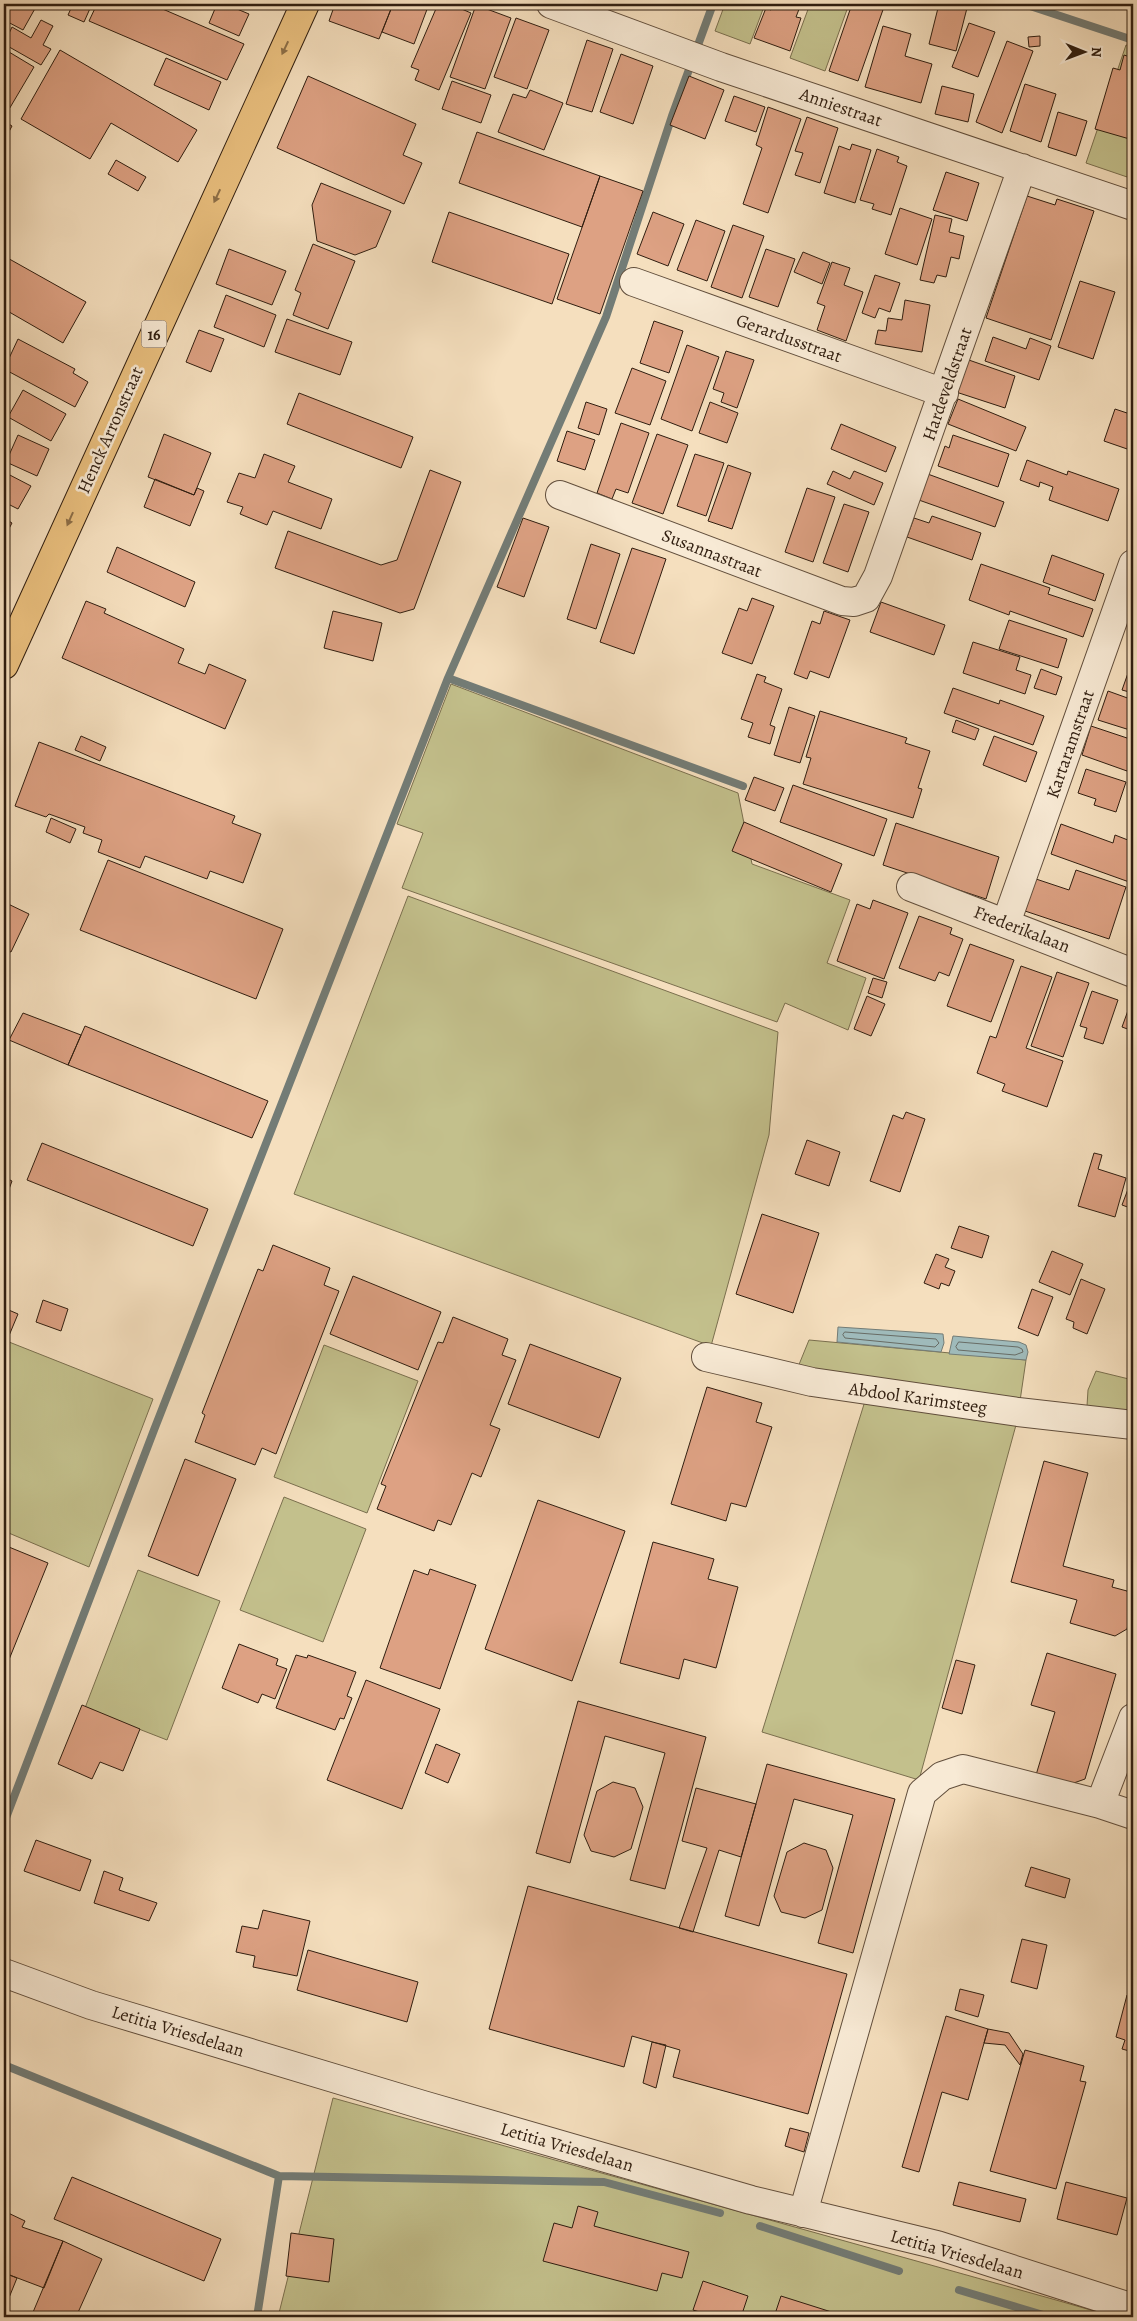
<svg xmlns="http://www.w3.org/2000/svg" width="1137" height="2321" font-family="Alegreya,serif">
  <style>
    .green { fill: #c3c08c; stroke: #7a6f4e }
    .water { fill: #9fbaba; stroke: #737c76 }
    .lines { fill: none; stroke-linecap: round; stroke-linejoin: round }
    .shore { stroke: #686c65; stroke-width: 1 }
    .stream { stroke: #737c76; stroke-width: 8 }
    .building { fill: #dda183; stroke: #301e10 }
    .minor-casing { stroke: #614e3c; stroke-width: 30 }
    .major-casing { stroke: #301e10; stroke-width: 30 }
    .minor { stroke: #f8ead5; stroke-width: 28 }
    .major { stroke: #eac07f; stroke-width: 28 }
    .oneway { fill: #8d6f48 }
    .labels { text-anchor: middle; stroke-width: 5; stroke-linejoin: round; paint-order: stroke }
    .shield { fill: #f8ead5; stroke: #6c5b4b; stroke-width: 1 }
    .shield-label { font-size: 16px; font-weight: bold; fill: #301e10 }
    .street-label { font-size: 18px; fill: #301e10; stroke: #f8ead5 }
  </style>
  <rect width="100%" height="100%" fill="#f5dfbe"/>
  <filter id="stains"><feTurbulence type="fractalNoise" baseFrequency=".004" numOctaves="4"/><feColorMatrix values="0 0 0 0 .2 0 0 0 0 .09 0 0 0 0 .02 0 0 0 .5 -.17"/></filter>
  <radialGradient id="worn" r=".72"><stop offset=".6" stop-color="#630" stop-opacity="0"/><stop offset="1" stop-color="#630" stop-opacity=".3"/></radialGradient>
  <path class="green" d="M725,4H765L750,44L715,31Z
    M810,4H849L825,71L790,58Z
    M1126,45L1133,47V179L1086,163Z
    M451,684L738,793L752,864L850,900L827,963L866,978L848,1030L785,1003L777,1022L402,888L423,833L397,824Z
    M408,896L778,1032L769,1135L711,1346L294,1194Z
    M4,1340L153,1399L89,1567L4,1531Z
    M809,1340L1026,1360L1020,1401L798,1367Z
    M324,1345L418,1381L367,1513L274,1477Z
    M1096,1371L1133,1380V1418L1087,1406L1088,1390Z
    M865,1401L1016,1425L919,1780L762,1732Z
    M284,1497L366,1529L323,1642L240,1610Z
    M138,1570L220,1601L167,1740L85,1708Z
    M333,2098L1056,2300L1115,2317H278Z"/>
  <path class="water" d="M838,1327L943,1334L944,1343L941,1352L837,1342Z
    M953,1336L1019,1342L1026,1345L1028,1352L1026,1360L949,1354Z"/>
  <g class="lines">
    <path class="shore" d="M845,1332L936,1339L939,1343L935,1347L845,1338L843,1335Z
      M959,1342L1018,1347L1022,1349L1023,1352L1015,1355L958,1350L956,1347Z"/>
    <path class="stream" d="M1024,4L1133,40
      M448,678L743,786
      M4,1823L154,1430L448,678L606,317L672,116L713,4
      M4,2065L279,2176L604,2182L720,2213
      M760,2226L899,2271
      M959,2290L1050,2317
      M257,2317L279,2176"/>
  </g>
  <path class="building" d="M4,4H35L37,5L23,30L4,20Z
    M73,4H92L84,22L68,15Z
    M97,4H151L244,44L227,80L89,21Z
    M217,4H225L249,14L239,36L209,23Z
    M335,4H393L379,39L329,21Z
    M393,4H429L414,44L382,32Z
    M438,4H450L471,13L439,90L415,80L419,70L411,67Z
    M773,4H801L796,17L801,18L790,51L754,38L766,8L771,10Z
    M852,4H885L858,81L829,71Z
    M939,4H953L967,8L956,51L929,44Z
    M476,5L511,18L485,89L450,77Z
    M516,18L549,30L527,89L494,77Z
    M41,20L53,26L43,45L51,49L41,65L4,44L12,27L31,38Z
    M969,23L995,32L978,77L952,67Z
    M883,26L911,34L905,56L932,64L921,103L865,87Z
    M1040,36V46L1029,47L1028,37Z
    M587,40L613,49L592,112L566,104Z
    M1007,41L1033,51L1002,133L976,122Z
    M4,49L34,67L8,111L4,109Z
    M60,50L197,130L178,162L111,123L90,159L21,119Z
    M621,54L653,66L633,124L600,112Z
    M1124,55L1133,58V140L1095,129L1113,68L1120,70Z
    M166,58L221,82L209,110L154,85Z
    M308,76L416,124L403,155L422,163L404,204L277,148Z
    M689,76L724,90L705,139L670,125Z
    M452,81L491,95L481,123L442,109Z
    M1025,84L1056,94L1041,142L1010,131Z
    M942,86L974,94L968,122L935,114Z
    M530,90L563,103L544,150L498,132L513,94L526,98Z
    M734,96L765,107L756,132L725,121Z
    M768,107L801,119L768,213L743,204L762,148L756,145Z
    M1058,112L1087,121L1076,156L1048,147Z
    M807,117L838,128L820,183L795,175L803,153L795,151Z
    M4,121L12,126L4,141Z
    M477,132L600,176L582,227L459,183Z
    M852,144L871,150L855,203L824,193L839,146L850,150Z
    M877,149L899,157L897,162L907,166L891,215L872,209L874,204L860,200Z
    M116,160L146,177L138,191L108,174Z
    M946,172L979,183L967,221L933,210Z
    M600,176L643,191L600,314L557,299Z
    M321,183L391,211L376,247L355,255L317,241L312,205Z
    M1027,196L1055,205L1057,199L1094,211L1051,340L986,318Z
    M900,208L932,219L917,265L885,254Z
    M449,212L569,254L552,304L432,262Z
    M653,212L684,224L668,266L637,254Z
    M935,215L952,219L949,232L964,236L959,259L951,257L946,277L937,275L934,283L920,280Z
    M696,220L725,231L707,281L677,270Z
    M733,225L764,236L742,298L711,287Z
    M313,244L355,261L328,329L293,315L301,293L295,290Z
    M229,249L286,271L272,305L216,284Z
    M766,249L795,259L778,307L749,297Z
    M803,252L830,263L822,284L794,272Z
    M4,256L86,302L63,343L4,309Z
    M832,262L850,268L844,285L863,292L846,341L817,330L825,306L817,303Z
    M875,275L900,283L890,312L879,308L875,318L862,313Z
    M1080,281L1115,292L1093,359L1058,347Z
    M226,295L276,315L264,347L214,327Z
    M905,300L930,305L922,352L875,344L878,330L886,331L888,318L902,320Z
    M287,319L352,342L340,375L275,352Z
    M654,321L683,331L669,373L640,363Z
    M199,330L224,339L211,372L186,362Z
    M993,337L1026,349L1030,338L1051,346L1039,380L985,361Z
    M18,339L75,369L73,373L88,382L75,407L4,369Z
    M687,345L719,357L692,431L661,419Z
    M726,351L754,360L737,408L721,402L724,393L713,389Z
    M963,358L1015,376L1005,408L956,392Z
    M632,368L666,381L650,425L615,413Z
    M23,390L66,414L51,441L8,417Z
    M299,393L413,437L401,468L287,424Z
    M958,399L1026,427L1016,451L948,424Z
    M586,402L607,409L599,435L578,428Z
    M710,402L738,413L727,443L699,433Z
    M1115,409L1133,415V451L1104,441Z
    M621,423L649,433L628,493L616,489L612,499L597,493Z
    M841,424L896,447L886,472L831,449Z
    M567,431L595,440L585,470L557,461Z
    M164,434L211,453L194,495L148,477Z
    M657,434L688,445L663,514L632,503Z
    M18,435L49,449L37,476L6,462Z
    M953,435L1009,454L998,487L938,466L945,446L949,448Z
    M264,454L295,466L288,482L332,499L321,529L273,511L267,525L240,514L243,507L227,502L239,473L255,478Z
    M695,454L724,463L706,516L677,506Z
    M1027,460L1067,475L1068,471L1119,489L1108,521L1049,500L1053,487L1040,482L1039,487L1020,480Z
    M728,465L751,473L732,529L708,521Z
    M430,470L461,482L414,609L400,613L275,568L288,531L381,565L397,560Z
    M833,471L850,479L854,471L883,483L874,505L827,484Z
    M4,472L31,486L18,509L4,502Z
    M925,473L1004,502L995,527L916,499Z
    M155,479L194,495L197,488L204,491L190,526L144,507Z
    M807,488L835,497L813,562L785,552Z
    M844,504L869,512L848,572L823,563Z
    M932,516L981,533L972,560L907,537L914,518L929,523Z
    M4,518L12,523L4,538Z
    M523,518L549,527L524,597L497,587Z
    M591,544L620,554L596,629L567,619Z
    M117,547L195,582L185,607L107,572Z
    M632,548L666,559L634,654L600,642Z
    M1052,555L1104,574L1095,601L1043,582Z
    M981,564L1050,588L1048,594L1093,609L1083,637L1010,611L1009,615L969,600Z
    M752,598L774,606L752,664L722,653L739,608L747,611Z
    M86,601L106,609L104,613L184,649L178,663L205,674L209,664L246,680L225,729L62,658Z
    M881,602L945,625L934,655L870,632Z
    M333,611L382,623L373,661L324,648Z
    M824,611L850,620L829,678L810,671L807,679L794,674L812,621L820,624Z
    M1009,620L1067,639L1058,668L999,649Z
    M973,642L1020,657L1016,670L1031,675L1025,694L963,673Z
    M1133,659V693L1122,690Z
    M1041,669L1062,677L1056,695L1034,688Z
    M757,674L766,677L764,682L782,689L770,725L775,727L770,744L748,737L753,723L741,719Z
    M953,688L999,704L1000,700L1044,716L1033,745L944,713Z
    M1108,691L1133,700V731L1098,720Z
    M789,707L815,716L800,763L774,755Z
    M820,711L907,738L905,743L930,751L918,788L922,789L913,818L803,784L811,758L806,757Z
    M956,720L979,729L975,740L952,732Z
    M1091,726L1133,740V767L1129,766L1127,771L1082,755Z
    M81,736L106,747L100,761L75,750Z
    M994,736L1037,752L1026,782L983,765Z
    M39,742L235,816L232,823L261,834L243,883L210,871L207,879L145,856L140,868L98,852L102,840L83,833L85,827L49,814L46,817L15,806Z
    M1086,769L1126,782L1116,812L1094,805L1096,799L1078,793Z
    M754,777L784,788L775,811L745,800Z
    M793,785L887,819L874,856L780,822Z
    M51,818L76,829L70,843L46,832Z
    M744,822L842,864L831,892L732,851Z
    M896,823L999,857L986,899L883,865Z
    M1061,824L1113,843L1115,835L1133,842L1132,883L1051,854Z
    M108,860L283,929L256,999L80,930Z
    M1076,870L1126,887L1109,939L1025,911L1036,879L1069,890Z
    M873,900L908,913L884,979L837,961L857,904L870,909Z
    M4,902L29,914L11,952L4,950Z
    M919,916L952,928L950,934L963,939L949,976L939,972L935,981L899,968Z
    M970,944L1014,960L991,1022L947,1006Z
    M1021,966L1052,977L1026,1048L1063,1061L1047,1107L1002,1091L1005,1084L977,1073L990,1036L996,1038Z
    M1057,972L1089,983L1063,1057L1031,1046Z
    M873,978L887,982L882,998L868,993Z
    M1092,991L1118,1000L1103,1044L1084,1038L1087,1028L1080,1026Z
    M867,996L885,1004L871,1036L854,1029Z
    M1130,1005L1133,1006V1031L1122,1027Z
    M23,1013L81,1035L68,1065L9,1040Z
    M85,1026L268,1101L252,1138L68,1065Z
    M906,1112L925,1119L900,1192L870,1181L893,1115L903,1119Z
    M807,1140L840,1152L829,1186L795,1174Z
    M42,1143L208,1209L193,1246L27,1180Z
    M1094,1153L1102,1155L1098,1169L1126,1178L1115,1217L1078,1206Z
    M1133,1176V1209L1122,1205Z
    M4,1177L12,1181L4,1203Z
    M762,1214L819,1233L793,1313L736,1294Z
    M959,1226L989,1236L982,1258L951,1248Z
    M273,1245L330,1268L324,1285L339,1291L276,1454L262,1448L255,1465L195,1442L205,1415L202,1413L258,1269L263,1271Z
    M1052,1251L1083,1264L1070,1295L1039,1282Z
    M936,1254L949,1259L945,1267L955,1271L949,1286L941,1283L939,1289L924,1283Z
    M353,1276L441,1312L418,1370L330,1334Z
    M1081,1279L1105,1289L1087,1334L1073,1328L1074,1322L1066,1319Z
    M1032,1289L1053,1297L1038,1336L1018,1328Z
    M43,1300L68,1309L61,1331L36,1322Z
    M4,1308L18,1314L8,1338L4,1337Z
    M453,1317L508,1339L502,1355L516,1360L490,1425L500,1429L481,1477L472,1473L451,1525L438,1520L434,1531L377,1509L386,1486L381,1484L438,1342L443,1343Z
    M530,1344L621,1378L599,1438L508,1404Z
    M707,1387L762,1403L756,1422L772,1427L746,1507L731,1503L726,1521L671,1504Z
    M185,1459L236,1479L198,1576L148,1556Z
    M1044,1461L1088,1473L1063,1566L1114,1580L1112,1587L1127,1591L1133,1605L1127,1629L1115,1636L1070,1623L1077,1600L1011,1582Z
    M538,1500L625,1531L572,1681L485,1649Z
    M653,1542L714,1559L708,1579L738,1587L716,1668L684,1659L679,1679L620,1663Z
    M4,1545L48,1563L4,1672Z
    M430,1569L476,1585L440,1689L380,1668L414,1570L428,1575Z
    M239,1644L278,1659L276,1665L287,1669L275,1699L262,1694L258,1703L222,1688Z
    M1047,1653L1116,1674L1085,1779L1071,1784L1036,1775L1055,1712L1031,1705Z
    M296,1655L307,1658L308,1655L356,1672L347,1696L352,1698L344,1719L340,1718L335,1730L276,1708Z
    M956,1660L975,1665L962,1714L942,1708Z
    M366,1680L440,1709L402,1809L327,1780Z
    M578,1701L706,1737L665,1889L630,1880L665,1753L605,1736L570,1863L536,1853Z
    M82,1705L140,1729L123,1771L100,1762L92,1779L58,1764Z
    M436,1744L460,1754L448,1783L425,1773Z
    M767,1764L895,1799L853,1953L818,1943L853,1815L794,1799L759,1926L725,1916Z
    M613,1782L635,1788L643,1807L631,1849L614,1857L591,1851L584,1835L597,1791Z
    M696,1788L756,1804L741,1857L719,1850L693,1932L679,1928L707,1848L682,1841Z
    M36,1840L91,1860L80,1891L24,1871Z
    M804,1843L826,1850L833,1868L822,1910L805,1918L781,1912L774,1896L787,1852Z
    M1031,1867L1070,1879L1065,1898L1025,1886Z
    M104,1871L123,1878L119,1890L157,1903L149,1921L94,1903Z
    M528,1886L847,1974L808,2114L673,2077L680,2050L632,2036L624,2067L489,2029Z
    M263,1910L310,1921L297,1976L253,1967L255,1956L236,1952L242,1926L258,1929Z
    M1022,1939L1047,1945L1037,1989L1011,1982Z
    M308,1950L418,1982L407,2022L297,1990Z
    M960,1989L984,1995L978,2017L955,2010Z
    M1133,1994V2052L1122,2049L1125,2040L1116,2037L1127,1995L1133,1997Z
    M946,2016L988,2029L968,2100L942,2092L919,2172L902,2167Z
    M988,2029L1009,2033L1023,2054L1020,2065L1005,2045L984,2043Z
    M652,2042L666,2045L656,2088L643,2083Z
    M1025,2050L1084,2066L1080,2081L1086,2082L1056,2189L990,2171Z
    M790,2128L809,2133L804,2152L785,2146Z
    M72,2177L221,2239L204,2281L54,2219Z
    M959,2182L1026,2199L1020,2222L953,2205Z
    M1066,2182L1127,2198L1117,2235L1057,2219Z
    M578,2206L598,2212L594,2226L689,2252L682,2278L662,2273L657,2291L543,2261L554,2223L572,2228Z
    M4,2211L25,2221L22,2227L63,2241L44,2288L7,2274L4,2275Z
    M291,2233L334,2239L329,2282L286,2276Z
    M63,2241L102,2259L76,2317H31Z
    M7,2274L17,2278L4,2310V2283Z
    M703,2281L748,2296L741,2317H716L693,2310Z
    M781,2296L841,2315L840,2317H774Z"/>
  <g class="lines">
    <g class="minor-casing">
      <path id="minor" d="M551,4L721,67L1133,206
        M634,282L944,393
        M560,495L842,601L854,602L866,598L878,576L1022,168
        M911,887L1133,973
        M1006,923L1133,564
        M706,1357L812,1382L1018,1412L1133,1425
        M1100,1804L1133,1718
        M4,1973L91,2005L423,2105L751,2200L937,2245L1133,2308
        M803,2213L922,1793L942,1776L963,1769L1100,1804L1133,1815"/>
    </g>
    <g class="major-casing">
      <path id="major" d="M4,665L305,4"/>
    </g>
    <use href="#minor" class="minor"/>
    <use href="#major" class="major"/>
  </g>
  <defs><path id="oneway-solid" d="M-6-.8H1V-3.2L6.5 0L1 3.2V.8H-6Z" transform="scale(1.25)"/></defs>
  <g class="oneway">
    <use href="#oneway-solid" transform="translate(285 48) rotate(115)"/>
    <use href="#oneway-solid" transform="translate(217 196) rotate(115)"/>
    <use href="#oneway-solid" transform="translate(70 519) rotate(114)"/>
  </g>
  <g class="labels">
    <rect class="shield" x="141.5" y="320.5" width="25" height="27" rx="4"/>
    <g class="shield-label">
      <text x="154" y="340">16</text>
    </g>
    <g class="street-label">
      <text transform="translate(841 107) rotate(19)" y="6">Anniestraat</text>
      <text transform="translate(789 338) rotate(20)" y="6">Gerardusstraat</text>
      <text transform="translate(947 384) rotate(-71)" y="6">Hardeveldstraat</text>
      <text transform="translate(110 430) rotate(-66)" y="6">Henck Arronstraat</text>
      <text transform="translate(712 553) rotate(21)" y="6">Susannastraat</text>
      <text transform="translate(1070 744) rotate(-71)" y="6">Kartaramstraat</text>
      <text transform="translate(1022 929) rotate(21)" y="6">Frederikalaan</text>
      <text transform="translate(918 1398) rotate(8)" y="6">Abdool Karimsteeg</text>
      <text transform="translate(178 2031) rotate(17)" y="6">Letitia Vriesdelaan</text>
      <text transform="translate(567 2147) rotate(16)" y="6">Letitia Vriesdelaan</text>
      <text transform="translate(957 2254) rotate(16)" y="6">Letitia Vriesdelaan</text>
    </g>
  </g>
  <rect width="1137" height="2321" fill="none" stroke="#f5dfbe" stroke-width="20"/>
  <rect x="5" y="5" width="1127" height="2311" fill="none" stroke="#301e10" stroke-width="2.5"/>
  <rect x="10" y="10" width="1117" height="2301" fill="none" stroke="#301e10"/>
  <g transform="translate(1084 52) rotate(91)" stroke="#f8ead5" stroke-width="4" paint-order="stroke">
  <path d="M0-4L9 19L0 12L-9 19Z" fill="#301e10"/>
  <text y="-8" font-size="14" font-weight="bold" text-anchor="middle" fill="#301e10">N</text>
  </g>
  <rect width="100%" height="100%" filter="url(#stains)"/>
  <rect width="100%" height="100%" fill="url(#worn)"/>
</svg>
